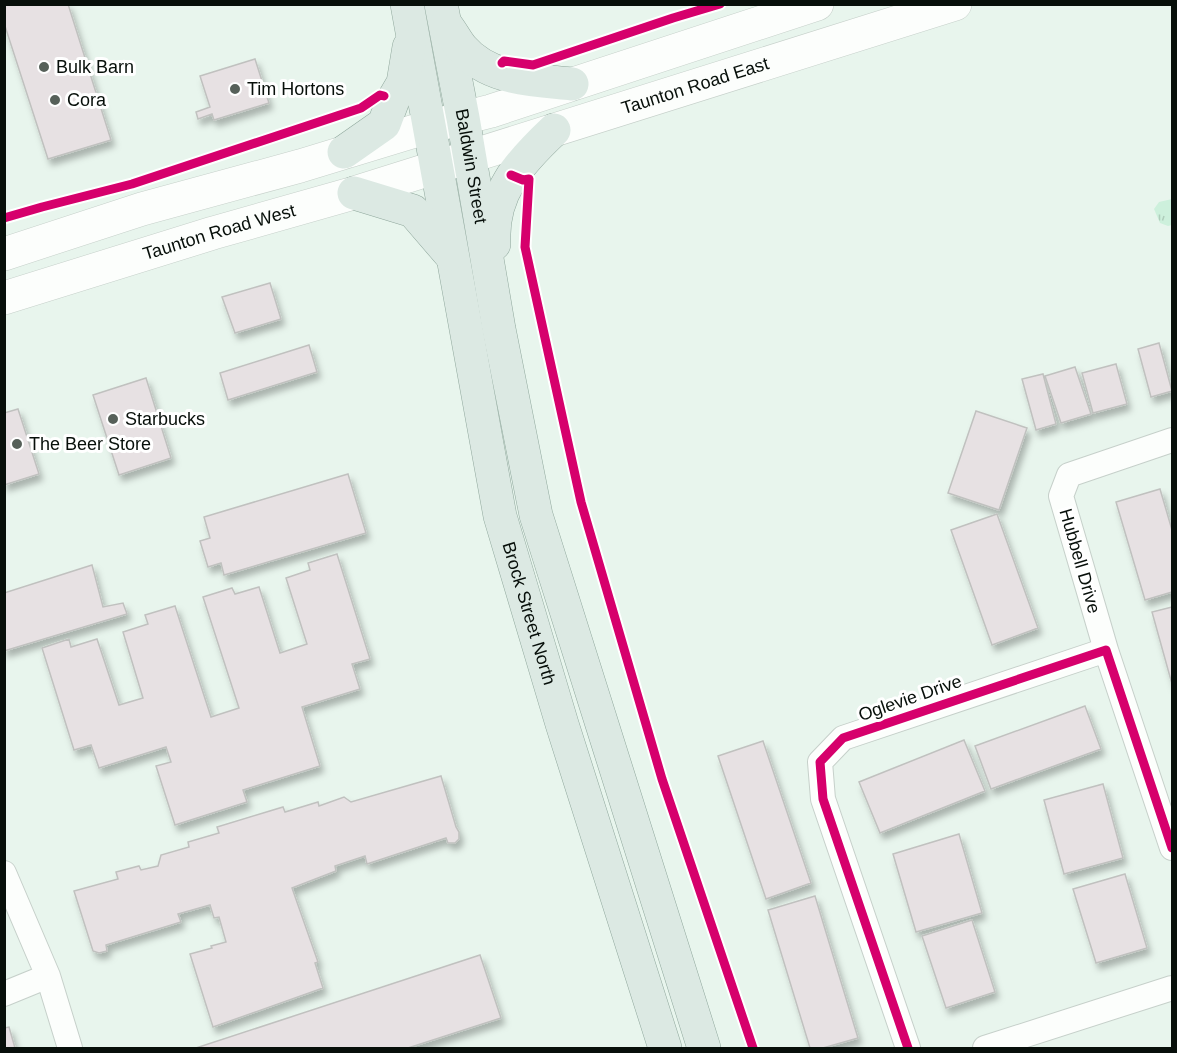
<svg xmlns="http://www.w3.org/2000/svg" width="1177" height="1053" font-family="Helvetica,sans-serif">
  <style>
    .park { fill: url(#park-tufts) }
    .building { fill: #e7e1e3; stroke: #c0c1bf; stroke-width: 1.5; filter: url(#shadow) }
    .lines { fill: none; stroke-linecap: round; stroke-linejoin: round }
    .minor-casing { stroke: #c6d0ca; stroke-width: 26 }
    .secondary-casing { stroke: #c6d0ca; stroke-width: 34 }
    .primary-casing { stroke: #8fa79c; stroke-width: 34 }
    .minor { stroke: #fcfefc; stroke-width: 24 }
    .secondary { stroke: #fcfefc; stroke-width: 33 }
    .primary { stroke: #dce9e3; stroke-width: 33 }
    .cycleway-casing { stroke: #fff; stroke-width: 13 }
    .cycleway { stroke: #d6006c; stroke-width: 9 }
    .poi-dot { fill: #566059; stroke: #fff; stroke-width: 2 }
    .labels { text-anchor: middle; stroke-width: 6; stroke-linejoin: round; paint-order: stroke }
    .poi-label { font-size: 18px; fill: #070f0a; stroke: #fff; text-anchor: start }
    .street-label { font-size: 18px; fill: #070f0a; stroke: #fff }
  </style>
  <defs>
    <pattern id="park-tufts" width="24" height="20" patternUnits="userSpaceOnUse" patternTransform="scale(1.5)"><rect width="24" height="20" fill="#cdf0dc"/><path d="M3 7l-1-3M5 7V3M7 7l1-3M15 17l-1-3M17 17v-4M19 17l1-3" fill="none" stroke="#afcdbb"/></pattern>
    <filter id="shadow"><feDropShadow dx="3.5" dy="6" stdDeviation="3" flood-color="#0004"/></filter>
  </defs>
  <rect width="100%" height="100%" fill="#e8f5ed"/>
  <path class="park" d="M1172,199V225L1168,226L1160,223L1154,209L1159,202Z"/>
  <path class="building" d="M4,4H68L111,140L48,159L4,23Z
    M255,59L269,103L214,120L212,114L198,119L196,112L210,107L200,76Z
    M270,283L281,319L235,333L222,297Z
    M1159,343L1172,391L1151,397L1138,349Z
    M309,345L317,372L228,400L220,373Z
    M1116,364L1127,404L1093,413L1082,373Z
    M1075,367L1091,414L1061,423L1045,376Z
    M1043,374L1056,424L1036,430L1022,379Z
    M146,378L171,458L119,475L93,395Z
    M18,409L39,474L4,485V413Z
    M976,411L1027,428L999,510L948,493Z
    M348,474L366,533L224,575L221,563L208,567L200,541L210,538L204,517Z
    M1160,489L1172,530V592L1145,600L1116,502Z
    M997,514L1038,628L992,645L951,530Z
    M337,554L370,659L352,664L360,689L302,707L320,766L243,790L247,802L175,825L156,766L171,762L166,747L99,768L91,745L74,750L42,648L69,639L71,647L97,639L119,705L143,698L123,632L148,624L145,615L175,606L211,717L239,708L203,597L232,588L235,594L259,587L280,653L307,644L286,578L310,570L308,563Z
    M92,565L103,607L123,603L127,614L4,651V593Z
    M1172,607V684L1152,612Z
    M1085,706L1101,749L991,789L975,746Z
    M964,740L985,791L880,833L859,782Z
    M763,741L811,883L766,899L718,756Z
    M441,776L456,827L459,832V839L455,843H448L446,838L367,864L365,856L335,866L336,871L292,888L318,962L315,963L323,988L213,1027L190,954L212,948L211,946L226,942L219,917L214,918L210,905L178,914L181,922L106,945L107,951L99,953L93,951L74,891L118,879L116,872L139,866L141,870L158,866L161,855L189,847L188,842L219,833L217,827L283,807L285,812L318,802L319,806L344,797L351,802Z
    M1103,784L1123,858L1064,874L1044,800Z
    M959,834L982,913L916,932L893,854Z
    M1125,874L1147,948L1096,963L1073,889Z
    M815,896L858,1038L823,1048H810L768,910Z
    M972,920L995,992L946,1008L922,936Z
    M480,955L501,1018L408,1048H196Z
    M9,1027L15,1048H4V1028Z"/>
  <g class="lines">
    <g class="minor-casing">
      <path id="minor" d="M1106,650L1061,496L1069,475L1172,440
        M4,873L48,976L70,1048
        M4,994L48,976
        M908,1048L823,799L820,762L843,738L1106,650L1172,848
        M985,1048L1172,988"/>
    </g>
    <g class="secondary-casing">
      <g id="secondary">
        <path d="M4,254L142,209L300,166L428,127L491,111L817,4"/>
        <path id="s1" d="M4,298L213,233L354,193L955,4"/>
      </g>
    </g>
    <g class="primary-casing">
      <g id="primary">
        <path id="s2" d="M407,4L500,516L562,724L665,1048"/>
        <path id="s3" d="M441,4L463,118L499,329L536,515L704,1048"/>
        <path d="M446,25C452,32 456,41 462,48C489,80 534,80 572,84"/>
        <path d="M344,152L384,124L393,100L403,83L409,47"/>
        <path d="M354,193L413,211L450,254"/>
        <path d="M494,244C491,193 519,163 554,130"/>
      </g>
    </g>
    <use href="#minor" class="minor"/>
    <use href="#secondary" class="secondary"/>
    <use href="#primary" class="primary"/>
    <g class="cycleway-casing">
      <path id="cycleway" d="M502,63L504,61L533,65L673,18L720,4
        M511,175L523,180L529,179L525,247L581,502L662,779L753,1048
        M4,218L42,207L132,184L361,108L380,95L384,96
        M908,1048L823,799L820,762L843,738L1106,650L1172,848"/>
    </g>
    <use href="#cycleway" class="cycleway"/>
  </g>
  <g class="poi-dot">
    <circle cx="44" cy="67" r="6"/>
    <circle cx="235" cy="89" r="6"/>
    <circle cx="55" cy="100" r="6"/>
    <circle cx="113" cy="419" r="6"/>
    <circle cx="17" cy="444" r="6"/>
  </g>
  <g class="labels">
    <g class="poi-label">
      <text x="56" y="73">Bulk Barn</text>
      <text x="247" y="95">Tim Hortons</text>
      <text x="67" y="106">Cora</text>
      <text x="125" y="425">Starbucks</text>
      <text x="29" y="450">The Beer Store</text>
    </g>
    <g class="street-label">
      <text dy="6" stroke="none"><textPath href="#s1" startOffset="723">Taunton Road East</textPath></text>
      <text dy="6" stroke="none"><textPath href="#s3" startOffset="165">Baldwin Street</textPath></text>
      <text dy="6" stroke="none"><textPath href="#s1" startOffset="225">Taunton Road West</textPath></text>
      <text transform="translate(1080 561) rotate(74)" y="6">Hubbell Drive</text>
      <text dy="6" stroke="none"><textPath href="#s2" startOffset="622">Brock Street North</textPath></text>
      <text transform="translate(910 698) rotate(-19)" y="6">Oglevie Drive</text>
    </g>
  </g>
  <rect width="1177" height="1053" fill="none" stroke="#070f0a" stroke-width="12"/>
</svg>
